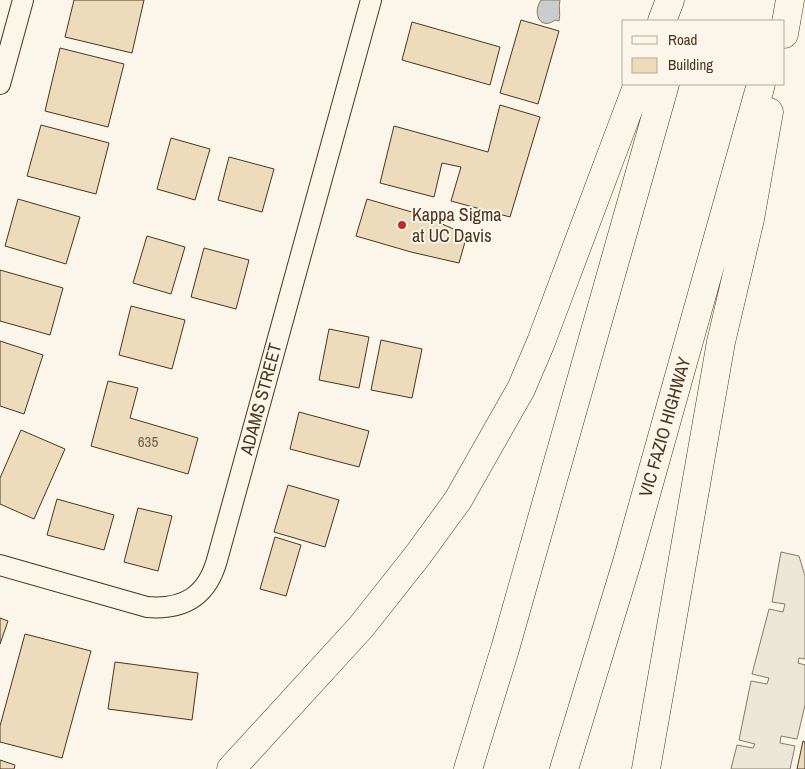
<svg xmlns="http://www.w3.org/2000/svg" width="805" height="769" font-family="'Archivo Narrow',sans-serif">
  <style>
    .parking { fill: #ede7d9; stroke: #887966 }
    .water { fill: #c9cecd; stroke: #887966 }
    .building { fill: #ecdcbc; stroke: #4a3520 }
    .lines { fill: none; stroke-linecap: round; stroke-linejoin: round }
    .minor-casing { stroke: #4a3520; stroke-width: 22 }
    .motorway-casing { stroke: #4a3520; stroke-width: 29 }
    .minor { stroke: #fbf6e9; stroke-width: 20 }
    .motorway { stroke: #fbf6e9; stroke-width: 28 }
    .poi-dot { fill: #c62828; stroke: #fbf6e9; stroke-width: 2 }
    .labels { text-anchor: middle; stroke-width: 4; stroke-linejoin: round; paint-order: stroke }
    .number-label { font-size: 15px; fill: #725f47 }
    .poi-label { font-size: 18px; fill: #4a3520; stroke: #fbf6e9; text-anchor: start }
    .street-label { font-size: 18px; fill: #4a3520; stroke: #fbf6e9 }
  </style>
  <rect width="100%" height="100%" fill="#fbf6e9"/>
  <path class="parking" d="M781,552L799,556L805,576V659L799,658L798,663L805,665V705L797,739L781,736L780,743L795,746L790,769H731L737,745L753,748L755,744L739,740L751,681L767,684L769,678L752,674L769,609L783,612L785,604L772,602Z"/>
  <path class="water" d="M541,0H560C558,8 561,13 559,21L555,20C540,31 532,13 541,0Z"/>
  <path class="building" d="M74,0H144L132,53L65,37Z
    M521,20L559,31L538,104L500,93Z
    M412,22L500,47L490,85L402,60Z
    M60,48L124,64L108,127L45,111Z
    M500,105L540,117L510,217L451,201L461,167L442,163L434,197L380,183L394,126L488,152Z
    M41,125L109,143L96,194L27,176Z
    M171,138L210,149L195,200L157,189Z
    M229,157L274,169L262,212L218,200Z
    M18,199L80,217L66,264L5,246Z
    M367,199L422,215L467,235L459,263L411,252L356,236Z
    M147,236L185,247L171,294L133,283Z
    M204,248L249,260L236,309L191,297Z
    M0,270L63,288L50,335L0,321Z
    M131,306L185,320L172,369L119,355Z
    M329,329L369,337L359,388L319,380Z
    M381,340L422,349L412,398L371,390Z
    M0,341L43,355L24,414L0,406Z
    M108,381L138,388L130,418L198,438L188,474L91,446Z
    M299,412L369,431L359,467L290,449Z
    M21,430L65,449L34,519L0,504V478Z
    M288,485L339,500L325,547L274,532Z
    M57,499L114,515L104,550L47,535Z
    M138,508L172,516L158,571L124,562Z
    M275,537L301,545L286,596L260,589Z
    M0,618L8,621L0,644Z
    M25,634L91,651L62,758L0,742V726Z
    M115,662L198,673L192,720L108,709Z
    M803,741L805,742V769H797Z
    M0,760L15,765L14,769H0Z"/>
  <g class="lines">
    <g class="minor-casing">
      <path id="minor" d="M0,84L23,0
        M0,565L147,607C184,610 207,596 217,560L371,0"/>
    </g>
    <g class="motorway-casing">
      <path id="motorway" d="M662,21L670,0
        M784,34L790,0
        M231,769L361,627L418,555L458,500L521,389L541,342L638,84
        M468,769L505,649L665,84
        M564,769L627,562L761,84
        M646,769L721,342L750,219L769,112"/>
    </g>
    <use href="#minor" class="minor"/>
    <use href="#motorway" class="motorway"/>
  </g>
  <circle class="poi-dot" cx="402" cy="225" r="5"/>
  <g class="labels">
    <g class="number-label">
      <text x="148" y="447">635</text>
    </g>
    <g class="poi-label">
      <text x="412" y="221">Kappa Sigma<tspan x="412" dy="21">at UC Davis</tspan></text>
    </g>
    <g class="street-label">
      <text transform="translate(261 399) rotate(-75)" y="6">ADAMS STREET</text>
      <text transform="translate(665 427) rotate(-74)" y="6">VIC FAZIO HIGHWAY</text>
    </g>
  </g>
  <rect x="622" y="20" width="162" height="65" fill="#fbf6e9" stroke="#b4a999"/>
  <rect x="632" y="36" width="25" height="8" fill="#fbf6e9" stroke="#b4a999"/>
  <text x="668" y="45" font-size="15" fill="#4a3520">Road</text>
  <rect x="632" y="58" width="25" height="15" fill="#ecdcbc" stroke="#b4a999"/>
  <text x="668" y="70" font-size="15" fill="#4a3520">Building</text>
</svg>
